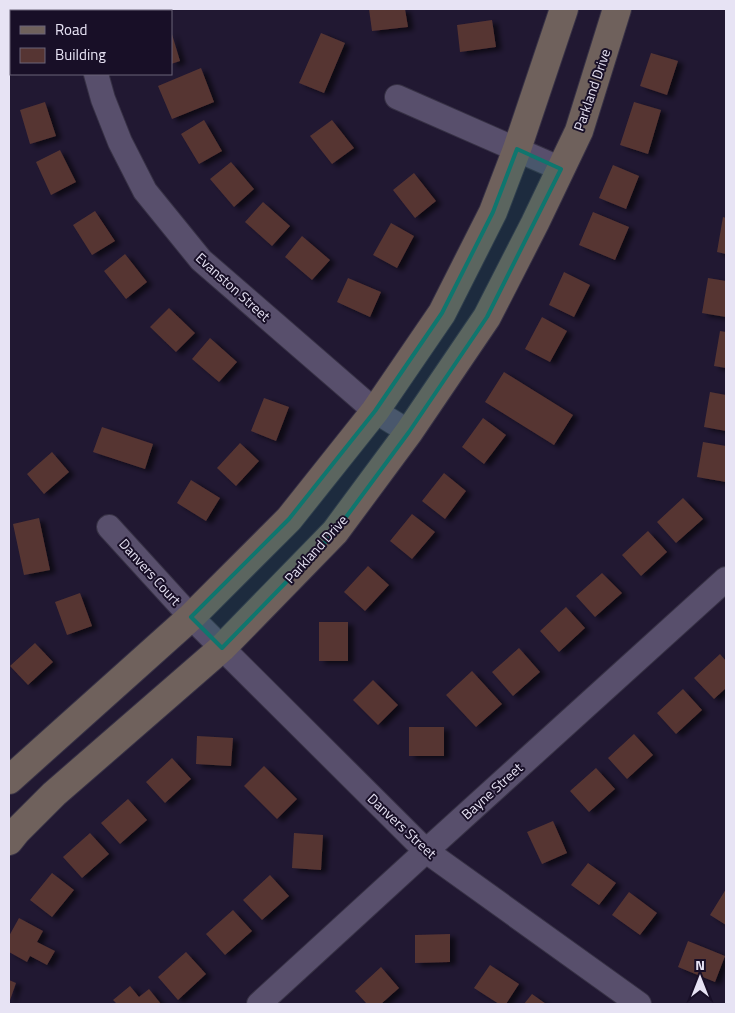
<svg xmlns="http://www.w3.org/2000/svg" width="735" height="1013" font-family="'Titillium Web',sans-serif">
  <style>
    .building { fill: #563533; filter: url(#shadow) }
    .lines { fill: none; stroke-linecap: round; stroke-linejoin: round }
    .street-casing { stroke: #373145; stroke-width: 26 }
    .secondary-casing { stroke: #373145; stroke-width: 30 }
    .street { stroke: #584f6c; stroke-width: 24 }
    .secondary { stroke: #6f615c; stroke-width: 28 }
    .marked { fill: #0f766e; fill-opacity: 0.2; stroke: #0f766e; stroke-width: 4; stroke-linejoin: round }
    .labels { text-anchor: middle; stroke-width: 4; stroke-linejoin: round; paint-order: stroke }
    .street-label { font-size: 14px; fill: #e7e3f4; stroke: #180f27 }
  </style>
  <defs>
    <filter id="shadow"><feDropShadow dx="5.5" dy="3" stdDeviation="2.5" flood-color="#0009"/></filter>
  </defs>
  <rect width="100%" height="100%" fill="#211832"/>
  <path class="building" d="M9,9H26V11H11V21H9Z
    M369,9H405L408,27L372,31Z
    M492,20L496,47L460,52L457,25Z
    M171,31L180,61L171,64Z
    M321,33L345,43L324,93L299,83Z
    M9,38H11L10,76L9,67Z
    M651,53L678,61L667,95L640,86Z
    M201,68L214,102L172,119L158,86Z
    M45,102L56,136L30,144L20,110Z
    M634,102L661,110L648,154L620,145Z
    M204,120L222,151L199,164L181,134Z
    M332,120L354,148L332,164L310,136Z
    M60,150L76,182L51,195L36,162Z
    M231,162L254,189L234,207L210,179Z
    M613,165L639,176L626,209L599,198Z
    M414,173L436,201L415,218L393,190Z
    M263,202L290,226L272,246L245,222Z
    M95,211L115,241L92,255L73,225Z
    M593,212L629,227L615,260L579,245Z
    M723,217L726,218V254L717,252Z
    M391,223L414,236L397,268L373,255Z
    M302,236L330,260L312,280L285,257Z
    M125,254L147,282L126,299L104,271Z
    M564,272L590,285L574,317L549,305Z
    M348,278L381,292L370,317L337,302Z
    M708,278L726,281V317L702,313Z
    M169,308L195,333L176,352L150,327Z
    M542,317L567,331L550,362L525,349Z
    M720,331L726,332V368L714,366Z
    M210,338L237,362L219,382L192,359Z
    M504,372L573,415L554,445L485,402Z
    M710,392L726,395V431L704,427Z
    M264,398L289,407L276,441L251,431Z
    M483,418L506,435L484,464L462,447Z
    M102,427L153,444L145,469L93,452Z
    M703,442L726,446V482L697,477Z
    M240,443L259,461L236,486L217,468Z
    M52,452L69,472L44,494L27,474Z
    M444,473L466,491L445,519L422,501Z
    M191,480L220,498L206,521L177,503Z
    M683,498L703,519L676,543L657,522Z
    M412,514L435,532L412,559L390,541Z
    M39,518L50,570L24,575L13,524Z
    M648,531L667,552L641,576L622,555Z
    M368,566L389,585L365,611L344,592Z
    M602,573L622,593L595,617L576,596Z
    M80,593L92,626L67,635L55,602Z
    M566,607L585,628L559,652L540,631Z
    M319,622H348V661H319Z
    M35,643L53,662L28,685L10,666Z
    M519,648L540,672L513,696L492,672Z
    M720,654L726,661V688L714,699L694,678Z
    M472,671L502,704L476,727L446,695Z
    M373,680L398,705L378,725L353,700Z
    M683,689L702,710L676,734L657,713Z
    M409,727H444V756H409Z
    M634,734L653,755L627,779L608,758Z
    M197,736L233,738L231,766L196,764Z
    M172,758L191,779L165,803L146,782Z
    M264,766L297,799L277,819L244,786Z
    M596,768L615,789L589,812L570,791Z
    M128,799L147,820L120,844L101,823Z
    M553,821L567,853L542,864L527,832Z
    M90,833L109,854L82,878L63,857Z
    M294,833L323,835L321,870L292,868Z
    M588,863L616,883L599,905L571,885Z
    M52,873L74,890L52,917L30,900Z
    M270,875L289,896L262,920L243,900Z
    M726,889V925L710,915Z
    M629,892L657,913L640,935L612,915Z
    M233,910L252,931L225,955L206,934Z
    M19,918L43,931L37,942L55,951L47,965L30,956L27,962L9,952V936Z
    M450,934V962L415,963V935Z
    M688,941L725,956L715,982L678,967Z
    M186,952L206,974L178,1000L158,977Z
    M490,965L519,984L506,1004H499L474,988Z
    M381,967L399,988L381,1004H367L355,991Z
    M9,980L16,983L9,1003Z
    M130,986L139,997L149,989L161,1004H117L113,1000Z
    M532,994L546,1004H524Z"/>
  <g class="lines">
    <g class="street-casing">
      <path id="street" d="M83,9V11
        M96,74L103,99L120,142L145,191L201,260L375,411L409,432
        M397,97L561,169
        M109,527L191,617L426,851L639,1004
        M259,1004L426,851L726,579"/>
    </g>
    <g class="secondary-casing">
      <path id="secondary" d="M9,780L191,617L289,519L375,411L442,313L493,212L517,149L564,9
        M9,841L17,831L54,794L222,648L335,532L409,432L487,317L535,223L579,131L617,9"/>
    </g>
    <use href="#street" class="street"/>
    <use href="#secondary" class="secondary"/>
  </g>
  <path class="marked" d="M517,149L561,169L487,317L409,432L335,532L222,648L191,617L289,519L375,411L442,313L493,212Z"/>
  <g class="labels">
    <g class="street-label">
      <text transform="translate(592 90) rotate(-71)" y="5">Parkland Drive</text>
      <text transform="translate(233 287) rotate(42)" y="5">Evanston Street</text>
      <text transform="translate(316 549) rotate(-48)" y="5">Parkland Drive</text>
      <text transform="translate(150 572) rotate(48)" y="5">Danvers Court</text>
      <text transform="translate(492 791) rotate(-42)" y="5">Bayne Street</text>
      <text transform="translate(402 826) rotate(43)" y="5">Danvers Street</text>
    </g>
  </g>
  <rect width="735" height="1013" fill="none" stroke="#e7e3f4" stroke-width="20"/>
  <rect x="10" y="10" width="162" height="65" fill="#180f27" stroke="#6b6479"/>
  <rect x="20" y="26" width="25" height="8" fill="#6f615c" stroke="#6b6479"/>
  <text x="55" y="35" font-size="15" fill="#e7e3f4">Road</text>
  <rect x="20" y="48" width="25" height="15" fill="#563533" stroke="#6b6479"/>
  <text x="55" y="60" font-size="15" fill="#e7e3f4">Building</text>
  <g transform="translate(700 978)" stroke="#180f27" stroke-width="4" paint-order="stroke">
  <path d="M0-4L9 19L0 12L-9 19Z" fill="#e7e3f4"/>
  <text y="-8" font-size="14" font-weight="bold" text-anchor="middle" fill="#e7e3f4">N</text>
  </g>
</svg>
